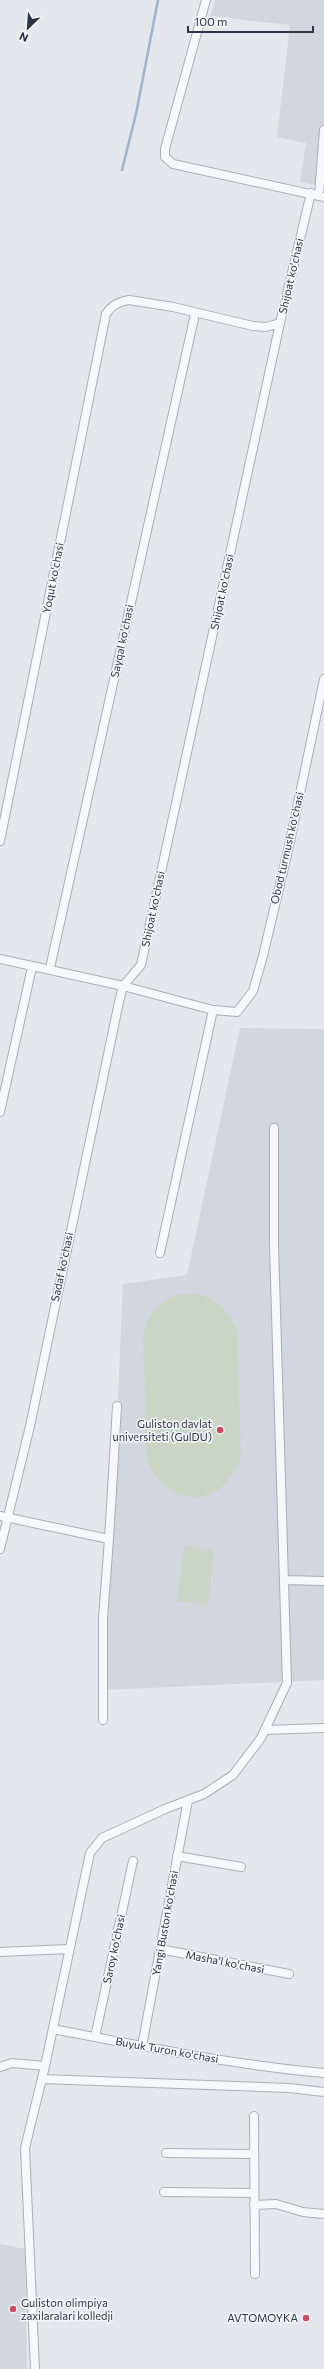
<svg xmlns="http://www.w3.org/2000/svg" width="324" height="2369" font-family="Commissioner,sans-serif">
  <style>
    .built { fill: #d2d6de }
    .green { fill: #c9d6c5 }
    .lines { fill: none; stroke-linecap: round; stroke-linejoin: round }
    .stream { stroke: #9fb4cc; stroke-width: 2.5 }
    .street-casing { stroke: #a9aeb7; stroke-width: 10 }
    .street { stroke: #f7f8fa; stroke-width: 8 }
    .poi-dot { fill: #d1495b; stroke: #f4f6f9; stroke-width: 1.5 }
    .labels { text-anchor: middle; stroke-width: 3; stroke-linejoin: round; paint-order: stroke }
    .street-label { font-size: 11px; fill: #2b3445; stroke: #f4f6f9 }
    .poi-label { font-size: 11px; fill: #2b3445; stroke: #f4f6f9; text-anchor: end }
  </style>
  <rect width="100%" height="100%" fill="#e4e7ec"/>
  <path class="built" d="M215,0H324V187L300,182L306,143L277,137L290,25L211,16Z
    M240,1028L324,1029V1680L105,1690L123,1284L187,1275Z
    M0,2244L25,2249L27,2369H0Z"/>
  <path class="green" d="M196,1293C218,1300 229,1310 237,1332L241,1456C225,1510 165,1511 147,1458L143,1335C151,1305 166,1294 196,1293Z
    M184,1546L214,1550L208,1605L177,1601Z"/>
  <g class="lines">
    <path class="stream" d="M122,170L136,114L158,0"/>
    <g class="street-casing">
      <path id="street" d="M206,0L165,149V157L173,164L324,197
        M319,195L324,130
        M0,841L106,314C111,306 120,301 129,300L173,307L253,326L266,327L280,323
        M0,959L123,986L213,1010L237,1012L253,991L263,956L289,846L324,679
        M50,968L195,314
        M0,1112L32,967
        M160,1253L213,1010
        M0,1516L109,1539L117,1406
        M0,1549L30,1426L119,1002L123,986L141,965L280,323L311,193
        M284,1580L324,1581
        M103,1720V1618L109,1539
        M265,1730L324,1728
        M177,1856L241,1867
        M160,1949L289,1974
        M0,1952L68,1949
        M53,2029C142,2046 233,2065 324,2073
        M95,2037L133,1861
        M142,2046L188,1800
        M0,2067L12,2063L45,2066
        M42,2079L289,2088L324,2092
        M254,2116L255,2274
        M166,2153L254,2154
        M164,2192L254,2193
        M254,2205L276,2204L303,2212L324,2214
        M35,2369L25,2148L45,2066L90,1853L102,1838L165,1809L204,1794L233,1775L261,1738L287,1683L274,1245V1128"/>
    </g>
    <use href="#street" class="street"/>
  </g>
  <g class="poi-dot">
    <circle cx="220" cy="1430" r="4"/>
    <circle cx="13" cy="2309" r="4"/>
    <circle cx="306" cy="2318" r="4"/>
  </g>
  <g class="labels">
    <g class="street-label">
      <text transform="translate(291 276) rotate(-77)" y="4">Shijoat ko'chasi</text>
      <text transform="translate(53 578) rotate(-79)" y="4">Yoqut ko'chasi</text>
      <text transform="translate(222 592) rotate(-78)" y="4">Shijoat ko'chasi</text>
      <text transform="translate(122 641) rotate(-78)" y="4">Sayqal ko'chasi</text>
      <text transform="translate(287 848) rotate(-77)" y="4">Obod turmush ko'chasi</text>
      <text transform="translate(153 909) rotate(-78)" y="4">Shijoat ko'chasi</text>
      <text transform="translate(62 1267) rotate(-78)" y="4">Sadaf ko'chasi</text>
      <text transform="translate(165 1923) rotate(-80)" y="4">Yangi Buston ko'chasi</text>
      <text transform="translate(114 1949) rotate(-78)" y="4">Saroy ko'chasi</text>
      <text transform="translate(225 1962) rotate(11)" y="4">Masha'l ko'chasi</text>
      <text transform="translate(167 2050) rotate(10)" y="4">Buyuk Turon ko'chasi</text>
    </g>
    <g class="poi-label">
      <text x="212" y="1428">Guliston davlat<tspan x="212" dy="13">universiteti (GulDU)</tspan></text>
      <text x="21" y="2307" text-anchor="start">Guliston olimpiya<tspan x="21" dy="13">zaxilaralari kolledji</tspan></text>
      <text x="298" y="2322">AVTOMOYKA</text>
    </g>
  </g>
  <g transform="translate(28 28) rotate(205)" stroke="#f4f6f9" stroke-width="3" paint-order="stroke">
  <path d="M0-3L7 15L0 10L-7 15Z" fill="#2b3445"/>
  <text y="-6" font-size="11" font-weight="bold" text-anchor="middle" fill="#2b3445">N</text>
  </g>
  <path d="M188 26v6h125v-6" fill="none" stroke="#2b3445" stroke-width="2"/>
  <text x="194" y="26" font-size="12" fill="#2b3445" stroke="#f4f6f9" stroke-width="3" paint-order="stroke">100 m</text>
</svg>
